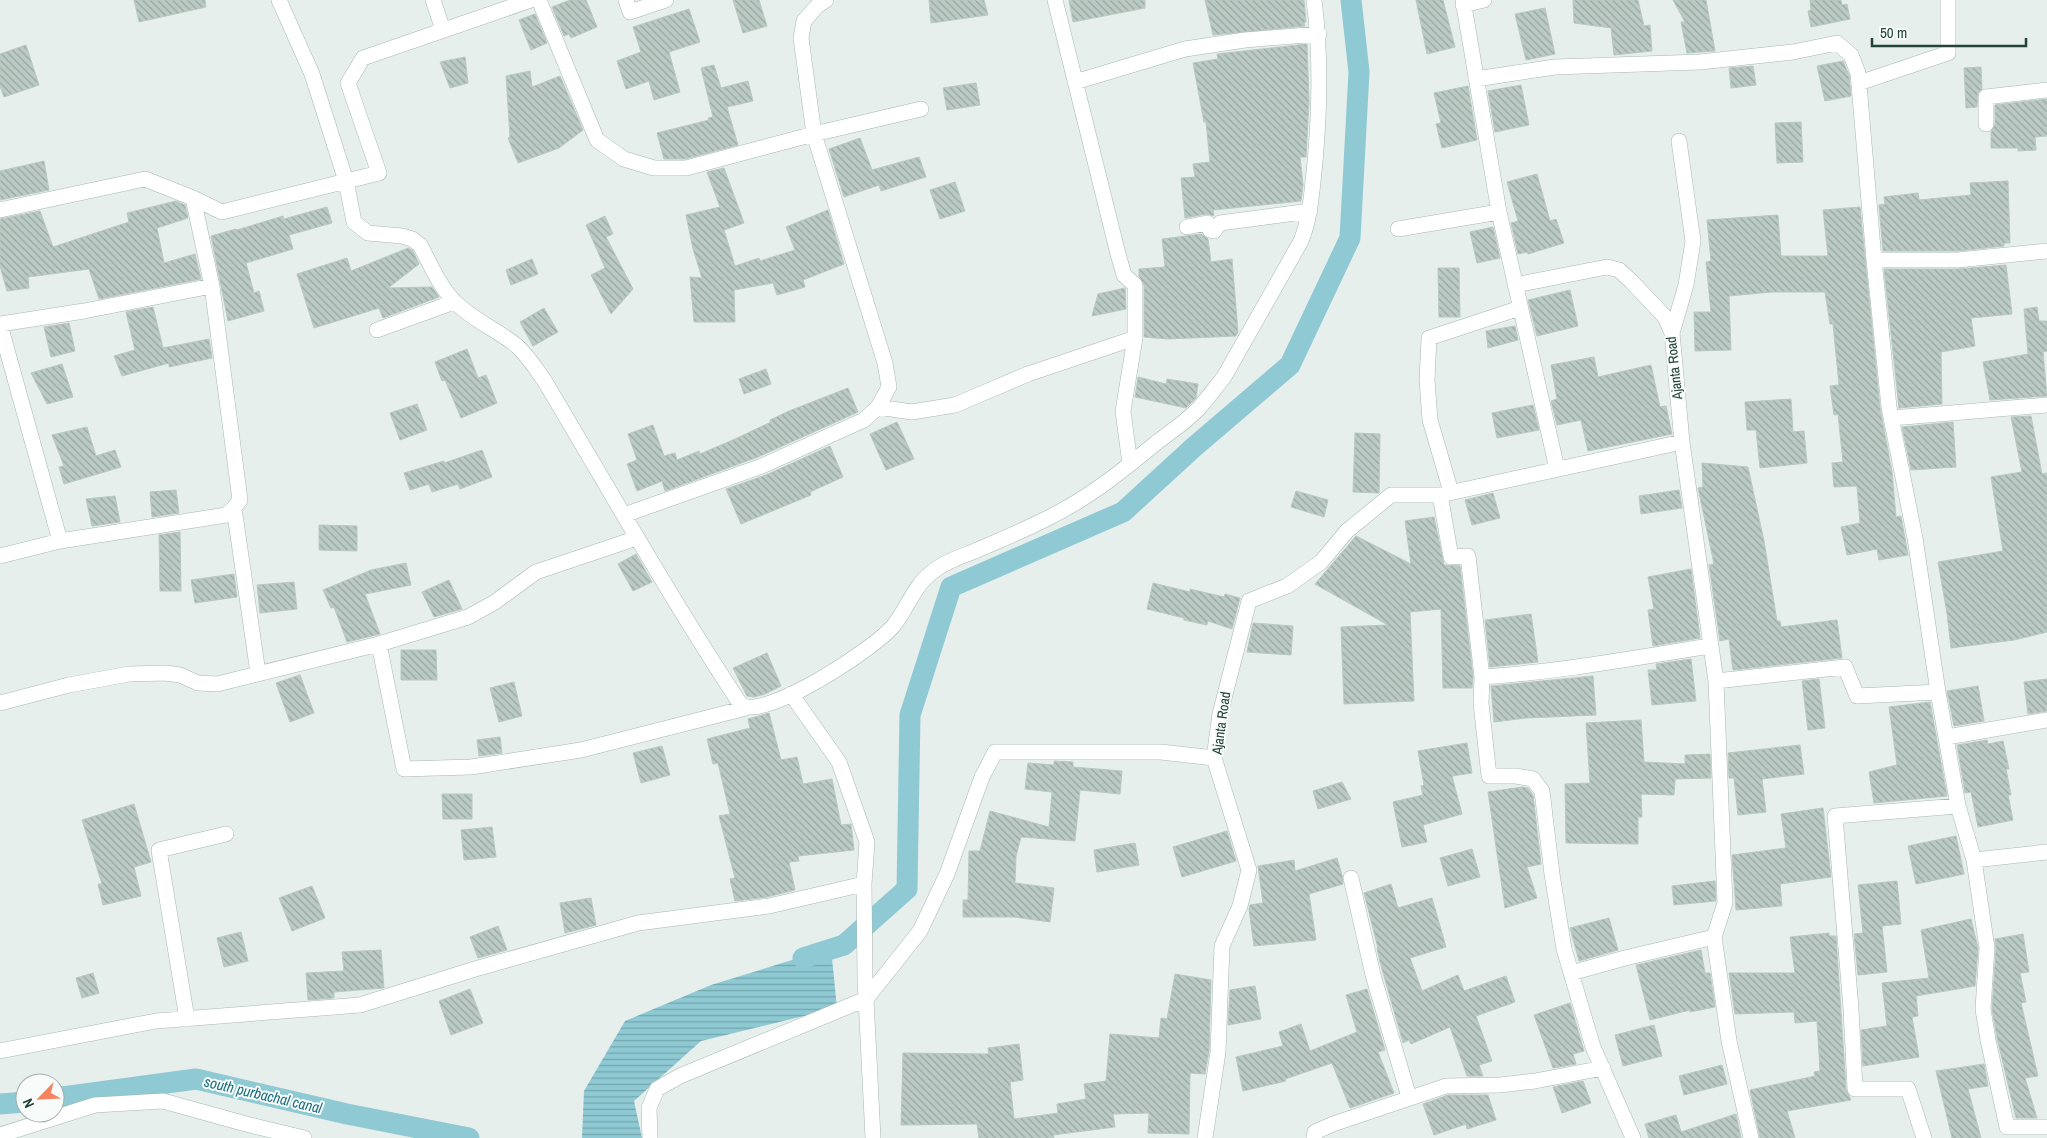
<svg xmlns="http://www.w3.org/2000/svg" width="2047" height="1138" font-family="'Archivo Narrow',sans-serif">
  <style>
    .water { fill: url(#water-rules) }
    .lines { fill: none; stroke-linecap: round; stroke-linejoin: round }
    .canal { stroke: #8ec9d4; stroke-width: 21 }
    .building { fill: url(#building-back-hatch); stroke: #b8c9c2 }
    .minor-casing { stroke: #a8b8b2; stroke-width: 16 }
    .minor { stroke: #fff; stroke-width: 15 }
    .labels { text-anchor: middle; stroke-width: 4; stroke-linejoin: round; paint-order: stroke }
    .street-label { font-size: 14px; fill: #24423a; stroke: #f7fbf9 }
    .water-label { font-size: 15px; font-style: italic; fill: #1c6f80; stroke: #f7fbf9 }
  </style>
  <defs>
    <pattern id="water-rules" width="6" height="5" patternUnits="userSpaceOnUse" patternTransform="scale(1.25)"><rect width="6" height="5" fill="#8ec9d4"/><path d="M0 2.5h6" fill="none" stroke="#74a5ad"/></pattern>
    <pattern id="building-back-hatch" width="6" height="6" patternUnits="userSpaceOnUse" patternTransform="scale(1.25)"><rect width="6" height="6" fill="#bbcac4"/><path d="M-1 5l2 2M0 0l6 6M5-1l2 2" fill="none" stroke="#98a6a0"/></pattern>
  </defs>
  <rect width="100%" height="100%" fill="#e6efeb"/>
  <path class="water" d="M831,948L837,1008L701,1041L634,1101L642,1138H582L584,1091L625,1021L711,985Z"/>
  <g class="lines">
    <path class="canal" d="M803,958L844,945L907,889L910,715L951,587L1123,512L1194,447L1290,365L1350,238L1359,72L1351,0
      M55,1098L196,1079L347,1114L469,1138
      M0,1104L25,1102"/>
  </g>
  <path class="building" d="M134,0H205L206,7L139,22Z
    M570,0H586L597,27L571,38L569,34L564,36L552,7Z
    M733,0H759L767,26L743,33Z
    M929,0H984L988,15L931,23Z
    M1069,0H1145V8L1073,22Z
    M1205,0H1304L1306,22H1304L1305,26L1213,35Z
    M1416,0H1443L1455,47L1427,54Z
    M1573,0H1638L1644,26L1650,25L1652,51L1614,55L1611,28L1574,23Z
    M1673,0H1706L1715,51L1687,53L1681,22H1685Z
    M1810,0H1841L1842,5L1847,4L1850,19L1811,27L1808,11L1811,10Z
    M1545,8L1555,54L1526,60L1515,14Z
    M689,9L700,42L669,52L680,92L654,100L649,81L626,89L617,61L641,52L633,27Z
    M535,14L547,43L531,50L519,20Z
    M1307,44L1309,101L1306,157H1300L1303,185L1301,201L1213,210L1214,216L1206,214L1185,218L1181,178L1195,177L1193,164L1210,162L1206,122H1204L1193,63L1218,59L1217,54Z
    M26,45L39,85L4,97L0,86V54Z
    M465,57L468,83L450,88L440,62Z
    M1843,61L1849,75L1851,96L1825,101L1817,66Z
    M714,65L721,88L748,81L753,101L727,107L738,145L685,159H664L657,133L709,120L708,118L713,117L701,68Z
    M1753,66L1756,85L1731,88L1729,68Z
    M1981,67L1982,89L1978,93L1977,107L1966,108L1964,68Z
    M530,71L532,87L560,76L583,130L559,148L518,163L508,138L510,137L506,76Z
    M976,83L980,105L947,110L943,88Z
    M1521,85L1529,125L1495,132L1488,91Z
    M1468,86L1477,140L1442,148L1436,124L1441,123L1434,93Z
    M2047,99V136L2035,137L2036,150L2018,151V148H1991V132L1995,124V105Z
    M1801,122L1803,162L1777,163L1775,123Z
    M860,138L872,170L919,157L926,177L881,191L879,185L844,197L829,149Z
    M44,161L49,190L0,200V171Z
    M724,168L744,223L724,230L735,266L759,258L760,261L795,250L786,227L828,210L844,264L803,280L805,287L777,295L773,283L734,290L735,322H694L690,277L702,278L693,249L686,215L720,207L707,172Z
    M1537,174L1550,221L1556,219L1564,243L1528,254L1527,252L1518,254L1511,223L1518,221L1507,182Z
    M2008,181L2010,243H2004V246L1958,251H1883L1879,205L1885,204L1884,197L1918,193L1919,200L1971,195L1970,183Z
    M955,182L965,211L940,219L930,190Z
    M176,201L185,205L188,218L157,228L164,263L195,254L201,279L99,299L89,269L28,277L29,288L7,291L0,266V219L40,211L53,247L129,222L127,213Z
    M327,207L332,223L289,235L293,249L246,263L254,293L259,291L264,311L228,321L211,236L236,229L237,230L283,216L284,219Z
    M1860,207L1880,408L1892,472L1896,517L1901,516L1908,555L1879,560L1877,549L1847,555L1841,527L1860,523L1857,486L1834,487L1832,463L1843,462L1838,414L1834,415L1830,386L1839,385L1833,324H1830L1825,292H1772L1729,296L1731,350L1695,351L1694,312H1711L1706,262L1711,261L1707,220L1778,215L1781,256H1828L1823,210Z
    M605,216L613,234L606,237L633,289L611,314L591,275L605,268L586,225Z
    M1493,227L1500,258L1477,263L1470,232Z
    M1201,234L1208,239L1211,262L1232,259L1238,332L1236,336L1168,339L1144,337V285L1139,276V269L1165,267L1162,239Z
    M408,248L413,251L419,264L388,288L432,287L439,297L383,318L379,308L314,328L297,274L347,258L351,271Z
    M532,259L538,274L511,285L506,270Z
    M2006,265L2012,314L1971,318L1975,346L1941,352L1942,404L1899,408L1884,269H1958Z
    M1438,268H1459L1460,317H1439Z
    M1125,288L1126,309L1092,316L1098,294Z
    M1570,290L1578,326L1537,336L1528,300Z
    M153,307L163,348L209,339L212,358L169,367V363L122,376L114,356L135,350L126,312Z
    M2037,307L2039,321H2047V351L2043,352L2047,396L1990,400L1983,362L2028,354L2024,309Z
    M544,308L558,332L533,346L520,322Z
    M69,323L75,351L51,357L44,327Z
    M1515,326L1518,340L1488,348L1486,331Z
    M467,349L478,378L486,375L497,403L461,418L445,380L442,381L435,362Z
    M1594,357L1598,377L1651,365L1660,407L1666,406L1672,434L1588,451L1581,420L1557,425L1551,401L1557,399L1551,365Z
    M62,364L73,397L47,404L31,373Z
    M766,369L771,384L744,394L739,379Z
    M1138,377L1166,384L1167,379L1198,384L1196,398L1186,408L1135,397Z
    M848,388L858,412L758,457L665,491L662,481L637,491L627,464L637,460L628,434L653,425L664,456L675,453L677,460L699,451L700,454L735,439L771,422L770,420L789,411Z
    M1791,399L1793,432L1804,431L1807,463L1760,468L1756,430H1747L1745,402Z
    M417,404L427,430L400,440L390,413Z
    M1533,405L1539,430L1497,438L1492,413Z
    M2031,416L2042,474L2047,473V632L2014,640L1951,648L1947,613L1938,562L2003,551L1991,477L2022,472L2011,417Z
    M897,422L914,459L886,470L870,434Z
    M1953,422L1956,467L1911,470L1902,427Z
    M87,427L96,456L115,450L121,467L64,484L59,467L64,466L52,435Z
    M1355,433L1380,434L1379,493L1353,492Z
    M830,446L843,477L810,492L811,495L741,524L726,489L766,475Z
    M482,450L492,477L460,489L458,484L432,492L429,484L410,490L404,473L444,461V463Z
    M1702,463L1748,467L1764,541L1777,621H1780L1781,627L1837,620L1842,658L1733,670L1729,639L1720,641L1709,565L1714,564L1698,488L1703,487Z
    M176,490L179,513L152,517L150,492Z
    M1679,490L1682,508L1641,514L1639,496Z
    M1296,491L1328,500L1324,517L1291,507Z
    M1493,493L1500,518L1472,525L1465,500Z
    M115,496L120,522L92,526L86,499Z
    M1434,517L1444,565L1460,566L1473,677L1472,688H1443L1441,609L1410,612L1414,701L1344,704L1341,627L1388,625L1315,584L1356,536L1411,564L1405,521Z
    M319,525L357,526V551L319,550Z
    M180,532L181,591H160L159,535Z
    M636,554L652,582L633,591L618,564Z
    M406,563L411,585L365,594L380,634L347,642L334,607L331,608L323,590L371,570Z
    M1691,569L1700,638L1653,646L1648,610L1654,609L1648,577Z
    M234,574L237,597L195,603L191,580Z
    M449,580L462,609L434,617L422,592Z
    M294,582L297,609L260,613L257,585Z
    M1153,583L1190,592V589L1224,597L1225,594L1240,598L1232,629L1208,621L1207,625L1184,620V618L1147,609Z
    M1531,614L1538,662L1490,667L1485,620Z
    M1253,623L1293,626L1291,655L1247,652Z
    M401,650H436L437,680H401Z
    M767,653L781,686L765,694L754,697L747,696L733,668Z
    M1691,659L1696,701L1652,705L1648,670H1657L1656,664Z
    M300,675L314,713L290,722L276,683Z
    M1593,676L1596,715L1526,718L1494,722L1491,686Z
    M1819,679L1825,728L1808,730L1802,681Z
    M2047,679V711L2028,714L2024,682Z
    M514,682L522,716L499,722L490,688Z
    M1978,686L1984,721L1954,726L1947,691Z
    M1930,702L1947,796L1874,803L1869,772L1897,765L1889,707Z
    M769,713L781,760L797,757L803,784L832,779L841,825L851,824L854,850L798,856L799,861L789,862L795,890L767,897L735,901L730,879L735,878L719,816L730,814L718,763L713,764L707,739L750,728L748,719Z
    M1641,720L1644,762L1685,764V755L1710,754L1711,778L1675,779L1674,795L1641,794L1642,817H1638V844L1566,843L1565,784L1590,783L1586,723Z
    M500,737L502,753L479,756L477,740Z
    M1987,740L1988,744L2003,741L2009,769H2006L2011,795H2008L2013,820L1978,827L1971,792L1965,793L1957,745Z
    M1467,743L1472,773L1452,776L1462,814L1423,825L1427,842L1402,847L1393,802L1423,795L1421,786L1424,785L1418,751Z
    M1800,745L1804,774L1762,779L1766,812L1738,815L1734,778H1729L1728,753Z
    M662,746L670,775L641,783L633,753Z
    M1054,761L1073,762V767L1122,771L1120,794L1080,790L1075,841L1021,837L1016,856L1015,883L1054,888L1050,922L1014,917H963V900H968L969,851H980L990,811L1049,827L1052,792L1025,789L1028,763L1054,765Z
    M1342,782L1351,799L1318,809L1313,791Z
    M1523,787L1528,788L1533,795L1541,864L1527,867L1537,898L1505,908L1488,792Z
    M442,794H472V819H443Z
    M134,804L151,862L134,867L141,896L103,905L98,884H102L82,820Z
    M1823,808L1831,877L1780,884L1782,906L1736,910L1732,855L1786,848L1781,814Z
    M492,827L496,857L464,860L461,830Z
    M1227,831L1236,861L1182,877L1173,847Z
    M1956,836L1964,874L1916,884L1908,846Z
    M1135,843L1139,865L1097,872L1094,850Z
    M1472,849L1480,877L1448,886L1440,858Z
    M1337,858L1342,875L1343,884L1309,894L1316,940L1254,946L1249,909L1250,905L1263,903L1258,866L1294,860L1295,871Z
    M1715,881L1716,901L1674,905L1672,886Z
    M1897,881L1901,924L1882,926L1887,972L1858,975L1854,934L1863,933L1858,885Z
    M1391,884L1398,908L1432,898L1446,947L1410,958L1422,991L1458,975L1464,991L1506,976L1515,1002L1476,1016L1492,1061L1479,1065L1483,1076H1467L1450,1027L1411,1044L1409,1040L1403,1043L1380,962L1377,948H1378L1364,893Z
    M312,886L325,918L292,931L279,898Z
    M591,898L596,925L565,933L560,903Z
    M1609,918L1618,950L1579,961L1570,928Z
    M1971,919L1978,948L1975,986L1916,996L1918,1016L1912,1017L1919,1057L1863,1066L1861,1030L1887,1026L1882,983L1929,978L1921,930Z
    M498,926L507,950L478,958L470,937Z
    M241,932L248,961L224,967L217,938Z
    M1829,933V936H1836L1846,1089L1851,1100L1787,1111L1795,1138H1760L1750,1090L1815,1076L1814,1072L1820,1071L1817,1021L1795,1023L1794,1012L1735,1014L1729,973H1795L1790,937Z
    M2023,934L2029,972L2020,973L2026,1002L2021,1003L2038,1076L2025,1078L2037,1118H2016L1997,1038L1992,1009L1996,948L1995,939Z
    M381,950L384,988L334,992V998L308,1000L306,973L344,971L342,952Z
    M1701,950L1705,973H1710L1715,1007L1690,1012V1010L1650,1020L1636,965Z
    M93,973L99,993L82,998L76,978Z
    M1175,974L1211,980L1209,1051L1205,1074L1190,1073L1189,1134L1148,1133L1149,1113L1113,1114L1115,1127L1053,1135L1054,1138H979L977,1124L901,1125L903,1053L989,1054L988,1048L1019,1044L1023,1080L1010,1082L1014,1119L1058,1113L1057,1104L1086,1099L1084,1084L1106,1081L1110,1034L1159,1038L1161,1018L1167,1019Z
    M1255,986L1261,1019L1228,1025L1230,990Z
    M470,989L483,1023L451,1035L439,1001Z
    M1367,989L1385,1050L1378,1052L1394,1093L1350,1108L1332,1063L1285,1079L1286,1081L1243,1091L1236,1057L1283,1046L1279,1032L1301,1024L1310,1051L1357,1032L1346,995Z
    M1570,1003L1584,1051L1573,1054L1576,1064L1553,1068L1534,1015Z
    M1654,1025L1662,1056L1623,1066L1615,1035Z
    M1984,1064L1988,1086L1968,1089L1981,1138H1952L1936,1071Z
    M1722,1065L1727,1084L1684,1095L1679,1076Z
    M1583,1081L1591,1103L1562,1113L1553,1087Z
    M1448,1095H1488L1496,1120L1467,1129L1466,1124L1434,1135L1423,1104Z
    M1736,1114L1741,1138H1649L1645,1124L1676,1115L1681,1132Z"/>
  <g class="lines">
    <g class="minor-casing">
      <path id="minor" d="M279,0L312,74L346,181L354,222L368,233L402,236L412,239L420,245C430,263 439,286 454,301C472,320 498,330 517,346C528,356 536,369 544,380C609,489 671,599 741,705C766,720 876,648 894,625C907,609 914,586 931,573C944,562 960,557 975,551C998,541 1022,531 1044,520C1086,500 1121,472 1156,443C1170,432 1186,422 1198,409C1207,399 1215,388 1224,377L1301,241C1311,216 1312,189 1315,162C1320,107 1321,54 1314,0
        M433,0L443,30
        M539,0L597,140L624,159L654,168H686L814,134L921,109
        M626,0L630,12L666,0
        M1055,0L1118,254L1124,275L1135,285V338L1123,411L1130,464
        M1463,0L1499,212L1557,469
        M1463,5L1484,0
        M1476,79L1555,67L1700,62L1793,52L1837,43L1851,55L1858,73L1874,260
        M1075,82L1185,49L1245,40L1319,34
        M1859,83L1948,53V0
        M1986,124V97L2047,90
        M0,210L145,179L193,198L222,212L379,173L348,83L363,58L531,0
        M1187,227L1207,223L1210,230L1214,231L1220,223L1310,211
        M1398,229L1499,212
        M2047,251L1958,260H1874L1889,407L1915,538L1938,692L1958,806L1974,860L1987,948L1983,1009L1988,1040L2007,1127H2047
        M1515,285L1607,267L1619,270L1631,281L1665,317L1672,333L1682,442
        M0,324L84,311L212,286
        M0,325L60,541
        M377,330L454,302
        M1672,333L1686,285L1693,241L1679,141
        M878,407L912,412L955,405L1028,374L1135,338
        M1892,418L2047,405
        M1451,492L1430,420L1427,380L1429,338L1520,308
        M1440,495L1451,557L1468,556L1482,677
        M234,508L258,673
        M624,515L762,466L864,420L878,407L889,387L885,363L814,134L801,38L804,21L817,6L826,0
        M0,556L60,541L226,515L234,508L240,500L212,286L193,198
        M379,644L404,769L471,767L581,750L746,708
        M791,694L839,762L867,842L864,884L865,979L873,1138
        M0,703L69,685L129,674L165,673L180,675L198,683L217,684L379,644L468,617L495,602L536,572L637,538
        M1947,737L2047,720
        M1974,860L2047,852
        M1351,878L1373,975L1409,1097
        M1714,937L1725,903L1716,681
        M1571,973L1625,958L1714,937L1729,1041L1751,1138
        M187,1019L159,850L226,834
        M0,1051L156,1021L360,1005L475,969L638,923L769,906L864,884
        M0,1135L95,1105L163,1101L246,1124L304,1138
        M650,1138L649,1108L657,1089L680,1076L866,999L920,931L947,874L982,777L995,752H1161L1214,758
        M1205,1138L1218,1052L1222,946L1240,906L1249,870L1214,758L1220,714L1249,601L1287,586L1321,562L1347,531L1391,495H1440L1682,442L1716,681L1845,667L1857,696L1938,692
        M1314,1138L1315,1132L1333,1124L1446,1086L1500,1085L1535,1081L1603,1068
        M1633,1138L1593,1047L1564,949L1552,874L1542,791L1533,779L1516,776H1489L1481,703L1482,677C1559,672 1634,658 1710,646
        M1924,1138L1908,1089H1855L1851,1009L1835,816L1958,806"/>
    </g>
    <use href="#minor" class="minor"/>
  </g>
  <g class="labels">
    <g class="street-label">
      <text transform="translate(1674 368) rotate(-96)" y="5">Ajanta Road</text>
      <text transform="translate(1221 723) rotate(-82)" y="5">Ajanta Road</text>
    </g>
    <g class="water-label">
      <text transform="translate(263 1095) rotate(13)" y="5">south purbachal canal</text>
    </g>
  </g>
  <g transform="translate(40 1098) rotate(246)"><circle r="24" fill="#f7fbf9" stroke="#a3b1ad"/>
  <path d="M0-4L9 19L0 12L-9 19Z" fill="#f4845f"/>
  <text y="-8" font-size="14" font-weight="bold" text-anchor="middle" fill="#24423a">N</text>
  </g>
  <path d="M1872 38v8h154v-8" fill="none" stroke="#24423a" stroke-width="2.5"/>
  <text x="1880" y="38" font-size="15" fill="#24423a" stroke="#f7fbf9" stroke-width="4" paint-order="stroke">50 m</text>
</svg>
